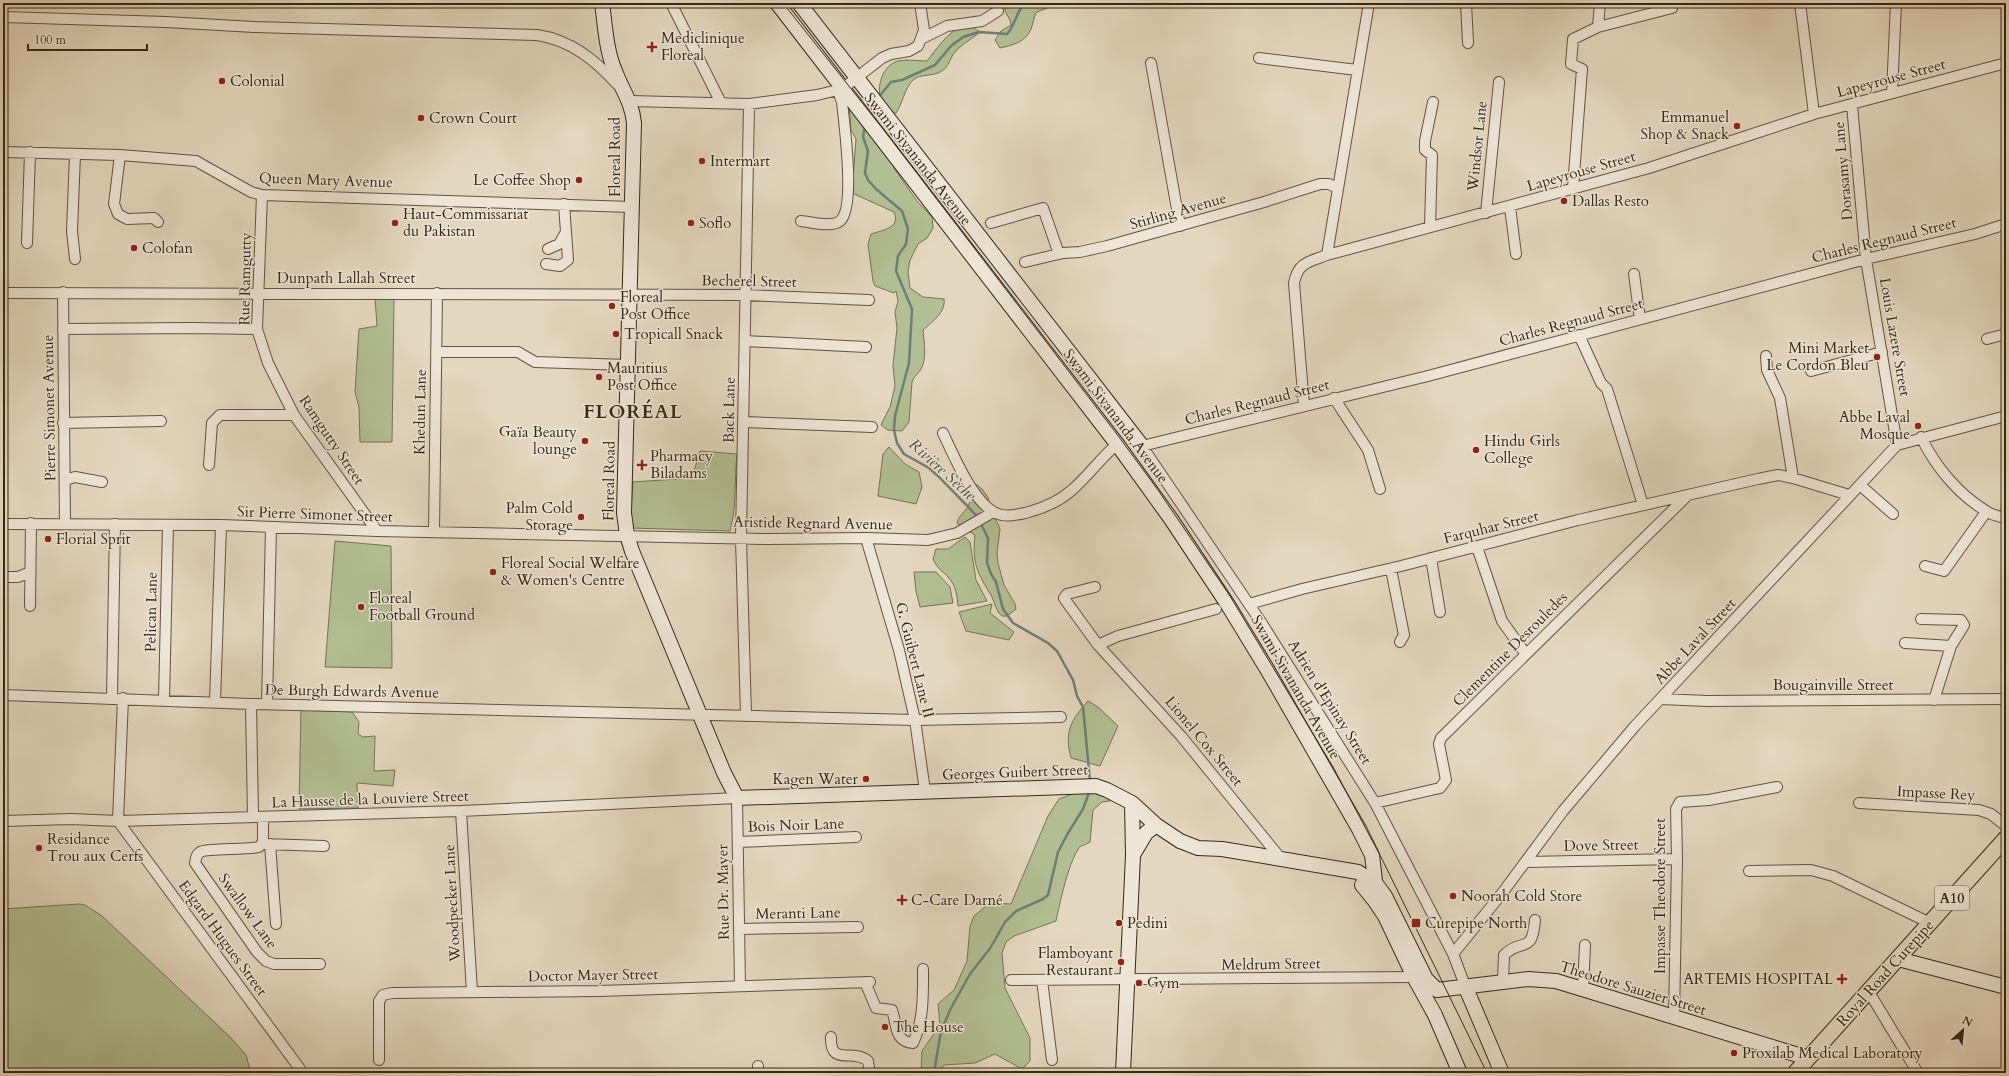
<svg xmlns="http://www.w3.org/2000/svg" width="2009" height="1076" font-family="Cardo,serif">
  <style>
    .green { fill: #b2be93; stroke: #747355 }
    .lines { fill: none; stroke-linecap: round; stroke-linejoin: round }
    .stream { stroke: #6f7f76; stroke-width: 2.5 }
    .street-casing { stroke: #615441; stroke-width: 12 }
    .secondary-casing { stroke: #352817; stroke-width: 16 }
    .primary-casing { stroke: #352817; stroke-width: 17 }
    .street { stroke: #ede5d5; stroke-width: 10 }
    .secondary { stroke: #ede5d5; stroke-width: 14 }
    .primary { stroke: #e4d7bf; stroke-width: 15 }
    .tram { stroke: #352817; stroke-width: 1 }
    .poi-dot { fill: #8f2418; stroke: #ede5d5; stroke-width: 1.5 }
    .labels { text-anchor: middle; stroke-width: 3; stroke-linejoin: round; paint-order: stroke }
    .shield { fill: #ede5d5; stroke: #6c6150; stroke-width: 1 }
    .shield-label { font-size: 14px; font-weight: bold; fill: #352817 }
    .poi-label { font-size: 15px; fill: #352817; stroke: #ede5d5; text-anchor: start }
    .street-label { font-size: 15px; fill: #352817; stroke: #ede5d5 }
    .water-label { font-size: 16px; font-style: italic; fill: #4d4c3e; stroke: #ede5d5 }
    .district-label { font-size: 19px; font-weight: bold; letter-spacing: 1px; fill: #352817; stroke: #ede5d5 }
  </style>
  <rect width="100%" height="100%" fill="#e4d7bf"/>
  <filter id="stains"><feTurbulence type="fractalNoise" baseFrequency=".005" numOctaves="4"/><feColorMatrix values="0 0 0 0 .2 0 0 0 0 .09 0 0 0 0 .02 0 0 0 .5 -.17"/></filter>
  <radialGradient id="worn" r=".72"><stop offset=".6" stop-color="#630" stop-opacity="0"/><stop offset="1" stop-color="#630" stop-opacity=".3"/></radialGradient>
  <path class="green" d="M1006,3H1059C1053,7 1039,10 1036,13C1034,17 1033,24 1031,29C1026,42 1013,45 1000,48L995,40L1001,31L1011,25L1010,20L1005,11Z
    M967,24L980,32C973,38 962,44 956,51C950,57 949,67 942,71C933,77 921,73 913,80C904,89 903,103 896,113H892C889,109 884,105 882,101C875,87 883,65 898,61C907,59 918,61 927,61C937,48 951,28 967,24Z
    M849,106L889,156L894,168L917,201L932,217L933,228L927,238L918,244L910,260L908,272L910,288L923,297L944,299C946,312 932,322 923,330C924,341 927,359 921,369C918,374 914,376 912,382L909,422L902,431L888,430L881,425L890,407L895,386L893,365L897,328L895,312L898,301L896,291L894,293L875,286L873,281L868,244L871,234C883,230 901,228 894,212L852,193L856,139L851,130Z
    M375,298H394L392,442H360L359,407L355,392L359,329L377,326Z
    M889,447L905,464L919,472L922,487L916,504L878,496L883,454Z
    M700,451L737,454C734,480 737,506 730,531L630,528L633,482L692,478Z
    M969,479L982,489L989,499L987,505L998,524L1000,529L997,552L998,563L1004,585L1015,604L1016,609L1007,616H1002C996,611 995,604 992,597C977,572 972,564 975,535L957,523C959,513 971,510 970,497C969,492 965,488 964,482Z
    M965,537L970,542L976,580L987,601L958,606C957,596 956,586 949,578C942,570 939,571 933,559L936,549H948Z
    M335,541L391,546L392,668L325,667Z
    M914,572H936L950,587L953,603L920,607L916,591Z
    M992,604L990,613L1014,632L1009,640L966,631L959,612Z
    M1088,701L1098,707L1118,726L1100,766L1071,758C1064,732 1071,720 1088,701Z
    M301,710L352,712L359,722L358,734L363,737L375,736L374,771L395,770L393,786L357,783L358,808L299,809Z
    M1091,787L1111,794L1110,801L1102,802L1093,810L1090,842C1087,844 1084,845 1081,846C1070,855 1059,906 1056,921L1014,936L1006,942L1002,953L1005,988L1030,1038V1061L1022,1069L995,1054L975,1063L944,1065L938,1073H921L922,1051L940,1025L938,1004L954,990L967,961L970,926L974,916L990,903L1011,904L1048,816L1059,799Z
    M79,904L85,905L102,916L230,1037L246,1055L251,1073H3V909Z"/>
  <g class="lines">
    <path class="stream" d="M878,98L891,82L902,80L935,65L951,46L963,37L979,32L1007,34C1013,29 1017,12 1024,3
      M865,126L863,137L868,151L865,173L868,180L876,189L902,211L908,229L906,244L898,256L896,271L912,309L909,363L895,416L894,430L897,443L904,454L929,468L939,477L978,517
      M980,522L988,538L987,563L991,574L996,582L1003,609L1013,623L1048,643L1057,651L1073,680L1077,696L1083,707L1090,781
      M934,1073L941,1031L951,1008L970,974L991,947L1005,922L1016,911L1043,899L1048,895L1058,852L1068,833L1083,809L1090,790"/>
    <g class="street-casing">
      <path id="street" d="M671,3L721,103
        M1466,3L1468,43
        M1800,3L1814,114
        M3,17L166,22L254,27L537,35C571,40 595,60 618,85
        M1598,27L1600,3
        M923,38L947,26L982,21L998,11
        M1259,58L1357,70
        M1151,63L1180,226
        M1892,93L1896,3
        M630,101L749,104L817,95L842,89L882,58L891,54L909,51L918,46L924,30L920,3
        M1852,105L1866,259L1897,445
        M3,152L120,155L196,161L251,192L262,195L632,207
        M75,154L72,231L75,259
        M120,155L114,204L118,214L127,219L154,218L158,222
        M1573,188L1582,69L1571,64L1573,39L1598,27L1672,8L1673,3
        M262,195L257,329L268,363L294,415L377,531
        M1510,207L1516,254
        M1486,213L1499,82
        M801,221C811,222 832,228 840,221C856,208 844,122 842,102L838,91
        M991,223L1043,208L1059,254
        M1430,227L1432,155L1425,150V141L1433,102
        M27,243L30,152
        M548,249L559,244L566,232L564,204
        M1327,255L1369,3
        M1025,262L1063,253L1080,252L1107,246L1264,202L1320,184H1329L1337,188
        M546,264L560,266L568,260L566,232
        M1634,274L1640,319
        M63,292L65,524
        M3,293L745,295L869,300
        M63,329L192,328L257,329
        M1579,335L1601,383L1607,389L1643,505
        M1987,339L2006,334
        M745,341L866,347
        M436,352H518L535,362L628,365
        M1766,356L1767,370L1780,398L1793,478
        M1811,371L1882,352
        M1334,398L1368,450L1380,489
        M1304,406L1294,283C1298,262 1309,262 1327,255L1649,168L1814,114L2006,63
        M744,422L872,427
        M63,423L161,421
        M943,433C953,454 976,511 1002,515C1011,517 1020,514 1029,512C1043,508 1061,500 1072,490C1088,476 1101,458 1117,444
        M1921,437C1935,466 1958,494 1986,511C1991,515 2000,516 2006,519
        M209,465L212,423L220,415H294
        M65,480L75,477L102,482
        M1860,485L1893,514
        M3,524L221,525L377,531L768,539L866,538L928,540L957,533L988,515L992,511
        M434,532L437,293
        M866,538L899,650L915,720L925,791
        M1477,547L1502,621L1525,653
        M1431,558L1440,612
        M1925,566L1944,571L1986,512
        M1391,569L1404,635L1400,642
        M3,577H18L30,572
        M1095,587L1067,594L1064,598L1066,601L1098,645L1181,736L1282,860
        M1249,604L1302,589L1401,566L1578,520L1758,479L1778,475L1793,478L1849,495
        M30,606L31,523
        M1921,619L1961,620L1964,625L1951,646L1934,700
        M1905,643L1951,646
        M1098,645L1118,636L1216,609
        M3,695L251,704L915,720L1061,717
        M112,697L115,524
        M123,698L118,821L303,1073
        M1661,699L1707,701L2006,699
        M164,700L168,525
        M215,702L221,525
        M251,704L253,817
        M267,704L271,527
        M746,716L741,538L749,104
        M1375,803L1440,788L1446,780L1439,744L1441,738L1686,497
        M1859,803L1979,810L1991,814L2006,826
        M461,811L472,992
        M263,817V842L259,847C246,850 207,848 200,852C196,855 196,858 195,863L257,952L266,961L274,964H320
        M3,821L71,819L118,821L461,811L737,798L740,986
        M738,842L856,837
        M264,844L324,846
        M270,844L276,924
        M1526,862L1677,859
        M1749,871L1811,870L1833,876L1930,923
        M739,929L858,927
        M1453,954L1503,892L1563,811L1635,726L1897,445L2006,416
        M1011,980L1414,977
        M1042,980L1052,1060
        M865,982L876,1008L892,1010C897,1024 894,1042 913,1043C924,1020 923,994 923,969
        M1503,982L1504,955C1522,937 1532,956 1535,920
        M1466,988L1453,954L1375,803L1261,622L1142,446L1428,376L1866,259L1975,234L2006,224
        M1583,989L1585,945
        M1869,992L1918,1073
        M1674,1017L1677,859L1676,809L1680,802L1709,800L1777,787
        M831,1037C830,1067 853,1048 868,1061L870,1073
        M379,1060V1001L383,995L392,993L600,991L870,982
        M758,1073V1066"/>
    </g>
    <g class="secondary-casing">
      <path id="secondary" d="M602,3C605,25 606,50 615,71C622,90 632,102 634,123L624,513L627,535L632,551L724,773L737,798L1096,786L1107,790L1132,803L1156,825L1180,841L1198,848L1222,849L1358,872L1376,884L1385,896L1426,979L1437,990L1528,979L1556,981L1808,1058
        M777,3L1117,444L1171,519L1228,605L1267,669L1359,829L1372,855L1376,889
        M799,3L1142,446
        M1133,855L1146,833L1156,825
        M1362,885L1375,901L1385,916L1414,977L1435,1015L1460,1073
        M1898,959L2006,987
        M1466,988L1502,1073
        M1123,1073L1133,855L1132,803"/>
    </g>
    <g class="primary-casing">
      <path id="primary" d="M1795,1073L2006,838"/>
    </g>
    <use href="#street" class="street"/>
    <use href="#secondary" class="secondary"/>
    <use href="#primary" class="primary"/>
    <path class="tram" d="M783,3L883,129L1116,433L1158,490L1230,596L1333,767L1382,859L1487,1073"/>
  </g>
  <g class="poi-dot">
    <path d="M650 41h4v4h4v4h-4v4h-4v-4h-4v-4h4z"/>
    <circle cx="222" cy="81" r="4"/>
    <circle cx="421" cy="118" r="4"/>
    <circle cx="1737" cy="126" r="4"/>
    <circle cx="702" cy="161" r="4"/>
    <circle cx="579" cy="180" r="4"/>
    <circle cx="1564" cy="201" r="4"/>
    <circle cx="395" cy="223" r="4"/>
    <circle cx="691" cy="223" r="4"/>
    <circle cx="134" cy="248" r="4"/>
    <circle cx="612" cy="306" r="4"/>
    <circle cx="616" cy="334" r="4"/>
    <circle cx="1877" cy="357" r="4"/>
    <circle cx="599" cy="377" r="4"/>
    <circle cx="1918" cy="426" r="4"/>
    <circle cx="585" cy="441" r="4"/>
    <circle cx="1476" cy="450" r="4"/>
    <path d="M640 459h4v4h4v4h-4v4h-4v-4h-4v-4h4z"/>
    <circle cx="581" cy="517" r="4"/>
    <circle cx="48" cy="539" r="4"/>
    <circle cx="493" cy="572" r="4"/>
    <circle cx="361" cy="607" r="4"/>
    <circle cx="866" cy="779" r="4"/>
    <circle cx="39" cy="848" r="4"/>
    <circle cx="1453" cy="896" r="4"/>
    <path d="M900 894h4v4h4v4h-4v4h-4v-4h-4v-4h4z"/>
    <circle cx="1119" cy="923" r="4"/>
    <rect x="1411" y="918" width="10" height="10" rx="2"/>
    <circle cx="1121" cy="962" r="4"/>
    <path d="M1840 973h4v4h4v4h-4v4h-4v-4h-4v-4h4z"/>
    <circle cx="1139" cy="983" r="4"/>
    <circle cx="885" cy="1027" r="4"/>
    <circle cx="1734" cy="1053" r="4"/>
  </g>
  <g class="labels">
    <rect class="shield" x="1935" y="886" width="34" height="24" rx="3"/>
    <g class="shield-label">
      <text x="1952" y="903">A10</text>
    </g>
    <g class="poi-label">
      <text x="661" y="43">Mediclinique<tspan x="661" dy="17">Floreal</tspan></text>
      <text x="230" y="86">Colonial</text>
      <text x="1729" y="122" text-anchor="end">Emmanuel<tspan x="1729" dy="17">Shop &amp; Snack</tspan></text>
      <text x="429" y="123">Crown Court</text>
      <text x="710" y="166">Intermart</text>
      <text x="571" y="185" text-anchor="end">Le Coffee Shop</text>
      <text x="1572" y="206">Dallas Resto</text>
      <text x="403" y="219">Haut-Commissariat<tspan x="403" dy="17">du Pakistan</tspan></text>
      <text x="699" y="228">Soflo</text>
      <text x="142" y="253">Colofan</text>
      <text x="620" y="302">Floreal<tspan x="620" dy="17">Post Office</tspan></text>
      <text x="624" y="339">Tropicall Snack</text>
      <text x="1869" y="353" text-anchor="end">Mini Market<tspan x="1869" dy="17">Le Cordon Bleu</tspan></text>
      <text x="607" y="373">Mauritius<tspan x="607" dy="17">Post Office</tspan></text>
      <text x="1910" y="422" text-anchor="end">Abbe Laval<tspan x="1910" dy="17">Mosque</tspan></text>
      <text x="577" y="437" text-anchor="end">Gaïa Beauty<tspan x="577" dy="17">lounge</tspan></text>
      <text x="1484" y="446">Hindu Girls<tspan x="1484" dy="17">College</tspan></text>
      <text x="650" y="461">Pharmacy<tspan x="650" dy="17">Biladams</tspan></text>
      <text x="573" y="513" text-anchor="end">Palm Cold<tspan x="573" dy="17">Storage</tspan></text>
      <text x="56" y="544">Florial Sprit</text>
      <text x="501" y="568">Floreal Social Welfare<tspan x="501" dy="17">&amp; Women's Centre</tspan></text>
      <text x="369" y="603">Floreal<tspan x="369" dy="17">Football Ground</tspan></text>
      <text x="858" y="784" text-anchor="end">Kagen Water</text>
      <text x="47" y="844">Residance<tspan x="47" dy="17">Trou aux Cerfs</tspan></text>
      <text x="1461" y="901">Noorah Cold Store</text>
      <text x="911" y="905">C-Care Darné</text>
      <text x="1127" y="928">Pedini</text>
      <text x="1425" y="928">Curepipe North</text>
      <text x="1113" y="958" text-anchor="end">Flamboyant<tspan x="1113" dy="17">Restaurant</tspan></text>
      <text x="1833" y="984" text-anchor="end">ARTEMIS HOSPITAL</text>
      <text x="1147" y="988">Gym</text>
      <text x="893" y="1032">The House</text>
      <text x="1742" y="1058">Proxilab Medical Laboratory</text>
    </g>
    <g class="street-label">
      <text transform="translate(1891 78) rotate(-15)" y="5">Lapeyrouse Street</text>
      <text transform="translate(1477 146) rotate(-84)" y="5">Windsor Lane</text>
      <text transform="translate(615 157) rotate(-90)" y="5">Floreal Road</text>
      <text transform="translate(918 159) rotate(52)" y="5">Swami Sivananda Avenue</text>
      <text transform="translate(1581 171) rotate(-16)" y="5">Lapeyrouse Street</text>
      <text transform="translate(1843 171) rotate(-95)" y="5">Dorasamy Lane</text>
      <text transform="translate(326 180) rotate(2)" y="5">Queen Mary Avenue</text>
      <text transform="translate(1178 211) rotate(-16)" y="5">Stirling Avenue</text>
      <text transform="translate(1884 240) rotate(-14)" y="5">Charles Regnaud Street</text>
      <text x="346" y="283">Dunpath Lallah Street</text>
      <text transform="translate(245 279) rotate(-89)" y="5">Rue Ramgutty</text>
      <text transform="translate(749 281) rotate(1)" y="5">Becherel Street</text>
      <text transform="translate(1571 322) rotate(-15)" y="5">Charles Regnaud Street</text>
      <text transform="translate(1895 337) rotate(80)" y="5">Louis Lazere Street</text>
      <text transform="translate(1257 402) rotate(-14)" y="5">Charles Regnaud Street</text>
      <text transform="translate(49 408) rotate(-91)" y="5">Pierre Simonet Avenue</text>
      <text transform="translate(729 410) rotate(-89)" y="5">Back Lane</text>
      <text transform="translate(420 412) rotate(-89)" y="5">Khedun Lane</text>
      <text transform="translate(1116 416) rotate(53)" y="5">Swami Sivananda Avenue</text>
      <text transform="translate(332 440) rotate(56)" y="5">Ramgutty Street</text>
      <text transform="translate(609 481) rotate(-89)" y="5">Floreal Road</text>
      <text transform="translate(315 514) rotate(2)" y="5">Sir Pierre Simonet Street</text>
      <text transform="translate(813 523) rotate(1)" y="5">Aristide Regnard Avenue</text>
      <text transform="translate(1491 527) rotate(-14)" y="5">Farquhar Street</text>
      <text transform="translate(151 612) rotate(-89)" y="5">Pelican Lane</text>
      <text transform="translate(1695 641) rotate(-47)" y="5">Abbe Laval Street</text>
      <text transform="translate(1510 649) rotate(-45)" y="5">Clementine Desrouledes</text>
      <text transform="translate(915 660) rotate(76)" y="5">G. Guibert Lane II</text>
      <text x="1833" y="690">Bougainville Street</text>
      <text transform="translate(1296 687) rotate(60)" y="5">Swami Sivananda Avenue</text>
      <text transform="translate(352 691) rotate(1)" y="5">De Burgh Edwards Avenue</text>
      <text transform="translate(1330 702) rotate(58)" y="5">Adrien d'Epinay Street</text>
      <text transform="translate(1204 741) rotate(50)" y="5">Lionel Cox Street</text>
      <text transform="translate(1015 772) rotate(-2)" y="5">Georges Guibert Street</text>
      <text transform="translate(1936 793) rotate(3)" y="5">Impasse Rey</text>
      <text transform="translate(370 799) rotate(-2)" y="5">La Hausse de la Louviere Street</text>
      <text transform="translate(796 825) rotate(-2)" y="5">Bois Noir Lane</text>
      <text transform="translate(1601 845) rotate(-1)" y="5">Dove Street</text>
      <text transform="translate(723 892) rotate(-91)" y="5">Rue Dr. Mayer</text>
      <text transform="translate(1660 896) rotate(-90)" y="5">Impasse Theodore Street</text>
      <text transform="translate(452 903) rotate(-93)" y="5">Woodpecker Lane</text>
      <text transform="translate(248 911) rotate(54)" y="5">Swallow Lane</text>
      <text transform="translate(798 913) rotate(-1)" y="5">Meranti Lane</text>
      <text transform="translate(223 938) rotate(54)" y="5">Edgard Hugues Street</text>
      <text transform="translate(1271 964) rotate(-1)" y="5">Meldrum Street</text>
      <text transform="translate(1885 973) rotate(-48)" y="5">Royal Road Curepipe</text>
      <text transform="translate(593 975) rotate(-1)" y="5">Doctor Mayer Street</text>
      <text transform="translate(1633 988) rotate(17)" y="5">Theodore Sauzier Street</text>
    </g>
    <g class="water-label">
      <text transform="translate(943 469) rotate(42)" y="6">Rivière Sèche</text>
    </g>
    <g class="district-label">
      <text x="633" y="418">FLORÉAL</text>
    </g>
  </g>
  <rect width="2009" height="1076" fill="none" stroke="#e4d7bf" stroke-width="16"/>
  <rect x="4" y="4" width="2001" height="1068" fill="none" stroke="#352817" stroke-width="2"/>
  <rect x="8" y="8" width="1993" height="1060" fill="none" stroke="#352817"/>
  <g transform="translate(1963 1030) rotate(27)" stroke="#ede5d5" stroke-width="3" paint-order="stroke">
  <path d="M0-3L7 15L0 10L-7 15Z" fill="#352817"/>
  <text y="-6" font-size="11" font-weight="bold" text-anchor="middle" fill="#352817">N</text>
  </g>
  <path d="M28 44v6h119v-6" fill="none" stroke="#352817" stroke-width="2"/>
  <text x="34" y="44" font-size="12" fill="#352817" stroke="#ede5d5" stroke-width="3" paint-order="stroke">100 m</text>
  <rect width="100%" height="100%" filter="url(#stains)"/>
  <rect width="100%" height="100%" fill="url(#worn)"/>
</svg>
